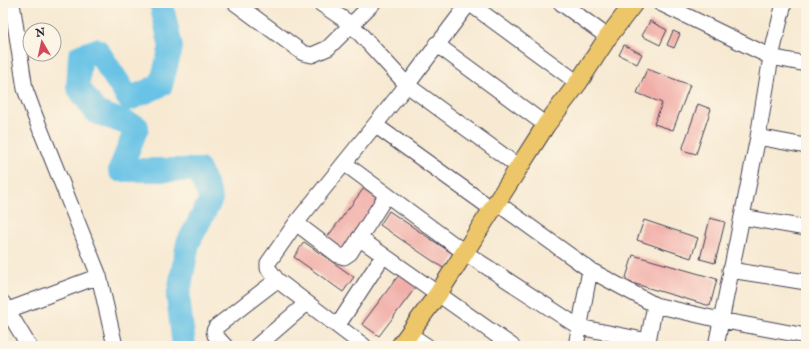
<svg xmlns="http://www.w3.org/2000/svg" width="809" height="349" font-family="'IM FELL English',serif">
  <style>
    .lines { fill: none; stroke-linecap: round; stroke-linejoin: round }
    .river { stroke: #69c3e6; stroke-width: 24 }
    .building { fill: #f1ada8 }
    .minor-casing { stroke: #424052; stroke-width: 17 }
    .major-casing { stroke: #424052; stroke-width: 20 }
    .minor { stroke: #fff; stroke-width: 15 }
    .major { stroke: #ecc669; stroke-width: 18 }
  </style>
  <rect width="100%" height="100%" fill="#fcf5e5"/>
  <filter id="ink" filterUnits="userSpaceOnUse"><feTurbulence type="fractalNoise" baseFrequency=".025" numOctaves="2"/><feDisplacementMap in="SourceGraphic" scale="8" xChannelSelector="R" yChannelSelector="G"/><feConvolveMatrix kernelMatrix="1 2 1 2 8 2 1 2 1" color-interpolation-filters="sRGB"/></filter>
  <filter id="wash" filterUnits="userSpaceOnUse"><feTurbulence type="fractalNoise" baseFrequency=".012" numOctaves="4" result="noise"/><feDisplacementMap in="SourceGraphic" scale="16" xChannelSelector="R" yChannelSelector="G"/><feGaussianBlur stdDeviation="0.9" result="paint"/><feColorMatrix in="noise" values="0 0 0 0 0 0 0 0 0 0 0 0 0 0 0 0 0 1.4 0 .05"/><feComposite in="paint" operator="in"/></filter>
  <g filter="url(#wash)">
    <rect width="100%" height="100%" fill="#f7e9d2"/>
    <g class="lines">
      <path class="river" d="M161,3L171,47L161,85L129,99L97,50L80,56L78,87L96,112L137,127L120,170H199L211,199L188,243L178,297L184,346"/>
    </g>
    <g id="blocks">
      <path class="building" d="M495,3H504L501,7Z
        M650,21L667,30L660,45L642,36Z
        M673,31L680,34L674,48L667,45Z
        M624,45L642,54L637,64L619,55Z
        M647,69L690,85L673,130L654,124L662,103L637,93Z
        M698,104L711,109L696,154L682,150Z
        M364,188L381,200L341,252L325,240Z
        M389,211L456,256L446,270L380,225Z
        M710,218L725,222L715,263L700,259Z
        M644,220L698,238L691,258L637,240Z
        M304,242L354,277L343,292L294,257Z
        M633,255L717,279L710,306L625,281Z
        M402,271L419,283L379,336L362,324Z"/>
    </g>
  </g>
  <g filter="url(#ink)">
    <use href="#blocks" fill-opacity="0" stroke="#424052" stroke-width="1"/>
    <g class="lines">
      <g class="minor-casing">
        <path id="minor" d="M12,3L25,89L35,116L99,276L115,346
          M235,3L303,53L312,55L328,48L373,3
          M320,3L352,25L407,85L519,167
          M561,3L608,37
          M660,3L771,57L806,64
          M784,3L771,57L758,137L806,146
          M436,44L546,125
          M375,125L492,209
          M344,163L464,252L579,327L648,341
          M497,203L590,270L655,305L720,320L806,336
          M742,217L806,228
          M296,223L338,255L344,257L350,253L386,196
          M359,238L512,346
          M730,270L806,282
          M3,303L29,346
          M3,312L99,276
          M338,325L383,256
          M409,334L427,346
          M225,346L215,335L214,331L216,327L277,280
          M257,346L307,303
          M364,346L277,280L268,268V263L296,223L407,85L469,3L578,83
          M576,346L590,270
          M647,346L655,305
          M716,346L758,137"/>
      </g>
      <g class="major-casing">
        <path id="major" d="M400,346L438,294L546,125L578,83L608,37L634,3"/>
      </g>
      <use href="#minor" class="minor"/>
      <use href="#major" class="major"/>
    </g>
  </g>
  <rect width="809" height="349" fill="none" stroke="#fcf5e5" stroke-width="16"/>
  <g transform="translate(42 42) rotate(351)"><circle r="19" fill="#fcf5e5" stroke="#a5a1a1"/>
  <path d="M0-3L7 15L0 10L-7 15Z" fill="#d1495b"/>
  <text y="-6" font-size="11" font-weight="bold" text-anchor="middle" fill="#22223b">N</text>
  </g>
</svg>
